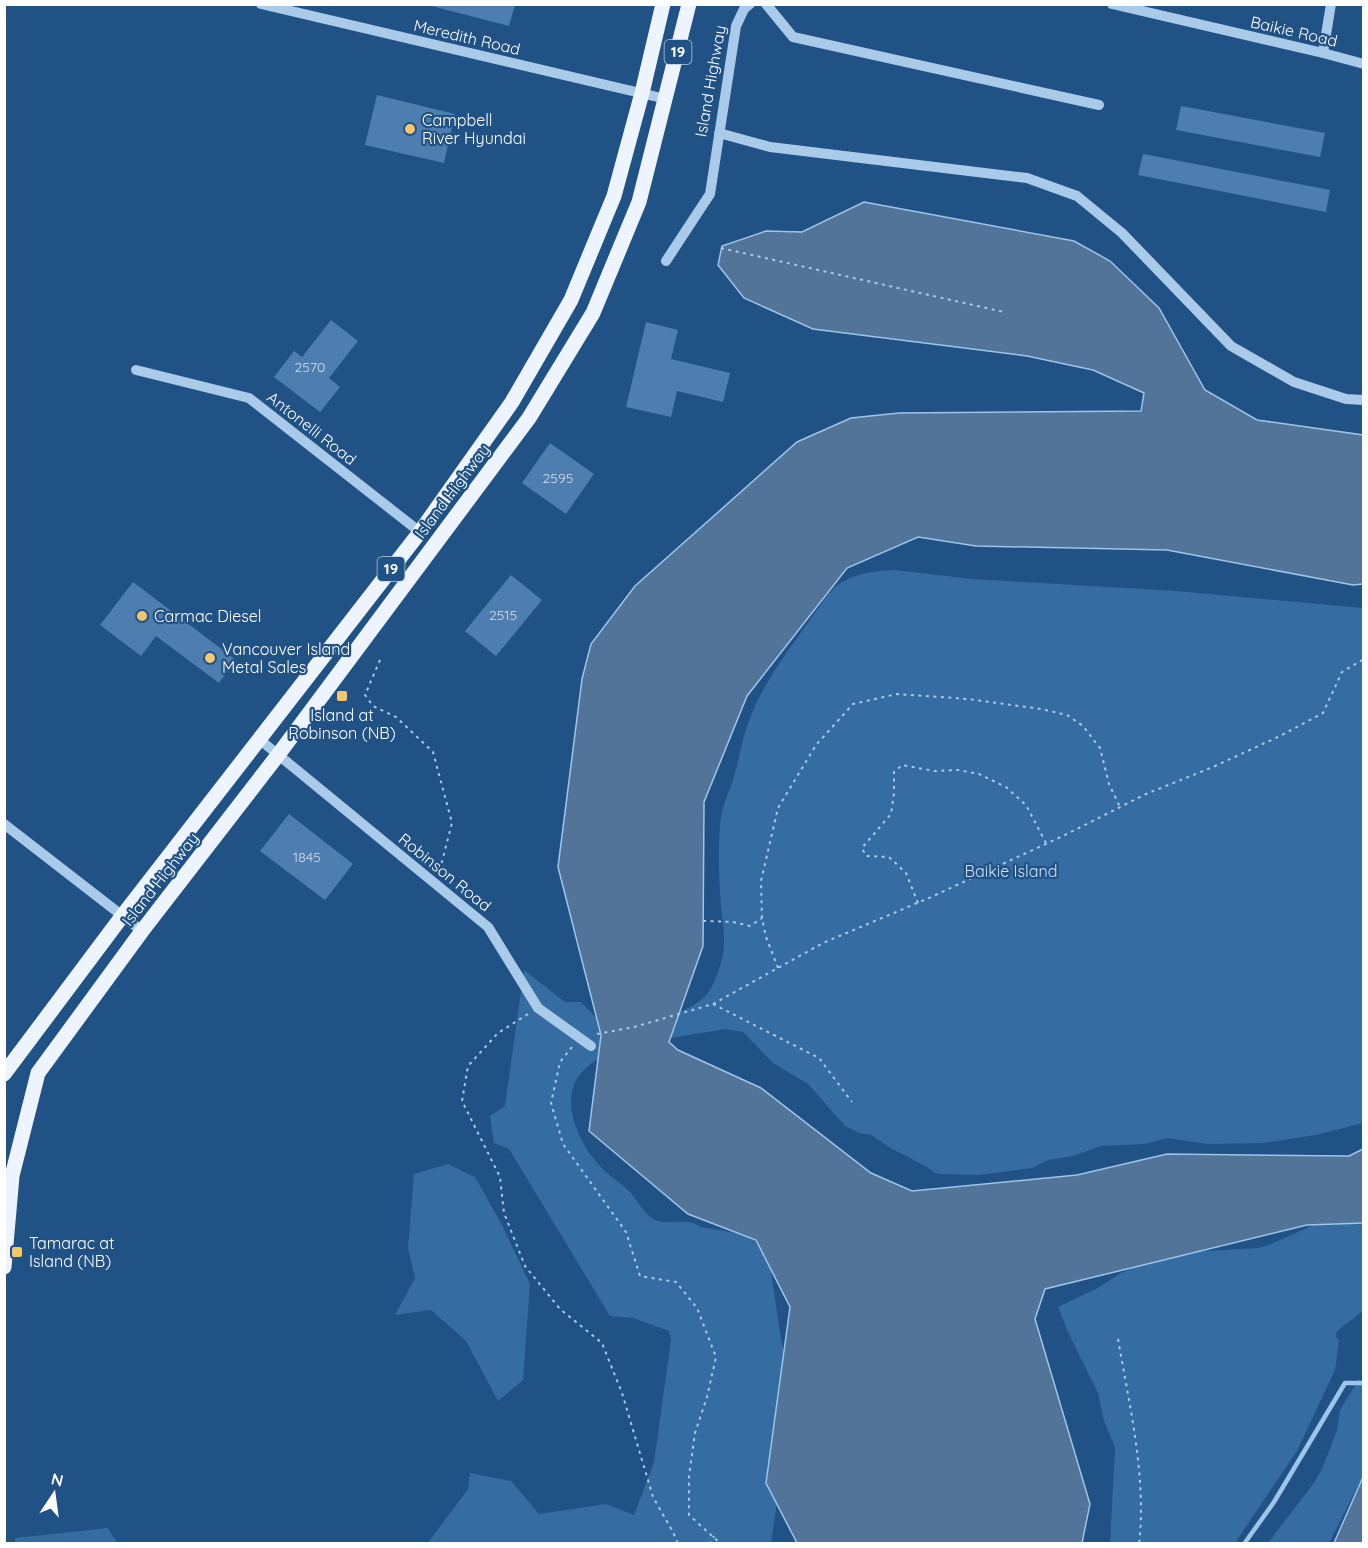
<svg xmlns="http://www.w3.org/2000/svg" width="1368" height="1548" font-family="Quicksand,sans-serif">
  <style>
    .green { fill: #356ca2 }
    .water { fill: #527499; stroke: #9dc5ea; stroke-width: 1.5 }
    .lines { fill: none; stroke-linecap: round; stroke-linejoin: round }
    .stream { stroke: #9dc5ea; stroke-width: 4.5 }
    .building { fill: #4e7eaf }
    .path { stroke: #a9cae9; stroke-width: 2; stroke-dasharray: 3 4.5; stroke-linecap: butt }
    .minor { stroke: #a9cae9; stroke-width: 10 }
    .major { stroke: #edf4fe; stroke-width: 15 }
    .poi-dot { fill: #f6c66b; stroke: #215285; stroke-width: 2 }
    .labels { text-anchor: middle; stroke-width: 4.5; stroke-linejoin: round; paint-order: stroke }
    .number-label { font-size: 14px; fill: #d3dfeb }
    .shield { fill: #215285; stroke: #bccbda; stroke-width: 1.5 }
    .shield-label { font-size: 15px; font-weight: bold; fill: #fff }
    .street-label { font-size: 16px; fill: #fff; stroke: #215285 }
    .poi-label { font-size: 16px; fill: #fff; stroke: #215285; text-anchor: start }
    .park-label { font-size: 16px; fill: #cee3f7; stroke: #215285 }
  </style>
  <rect width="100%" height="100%" fill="#215285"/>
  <path class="green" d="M895,570L972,579L1176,591L1363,608V1123L1316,1135L1264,1143L1207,1144L1168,1138L1145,1144L1101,1146L1073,1156L1048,1160L1032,1168L979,1175L940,1174L935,1173L927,1167L889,1147L871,1135L859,1133L845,1126L808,1084L773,1063L743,1032L726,1029L670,1038L668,1017C702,1003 711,998 721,962C727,944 723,925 721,907C719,880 718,853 720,826C721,807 730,791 735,773C740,756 742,738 749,721C762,684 788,651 810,620C818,609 825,596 835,587C853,573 873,571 895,570Z
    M524,970L565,1002H581L602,1024L607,1052C600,1058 591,1063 585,1069C556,1095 578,1142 599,1165C607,1174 618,1181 627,1189C637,1198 644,1215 655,1220C670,1226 685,1216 700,1227L736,1233L748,1237L760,1244L769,1258L781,1339L792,1389L790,1415L771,1543L427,1544L468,1489L470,1473L511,1481L539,1514L606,1504L634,1515L654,1462L671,1340L669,1331L633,1318L610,1316L509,1149L494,1143L490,1116L505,1106Z
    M448,1164L475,1177L502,1225L530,1284L523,1380L498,1401L466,1341L431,1310L395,1315L415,1278L408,1248L414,1174Z
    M1363,1217V1311L1337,1331L1336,1337L1339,1340L1335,1370L1297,1451L1235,1543H1110L1115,1447L1104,1421L1098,1393L1067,1330L1058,1307L1096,1289L1121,1273L1145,1263L1188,1252L1258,1248L1269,1245L1316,1224Z
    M1359,1379L1363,1382V1476L1329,1543H1268L1313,1484L1322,1469L1337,1430L1340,1410Z
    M108,1528L117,1543H15V1538Z"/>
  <path class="water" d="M864,202L1074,241L1110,261L1159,308L1205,390L1257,420L1363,435V584L1353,585L1167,550L976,546L918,537L847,568L747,696L704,802L703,946L669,1042L678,1050L761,1088L871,1173L912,1191L1077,1175L1167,1154L1349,1156L1363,1149V1223L1307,1225L1045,1289L1035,1319L1090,1504L1082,1543H797L766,1483L790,1307L756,1240L688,1214L589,1131L601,1035L558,867L582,679L591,644L635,586L797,442L851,418L899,413L1141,411L1144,393L1093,370L1027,356L813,329L744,298L718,265L722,246L766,231L802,232Z
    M1363,1477V1543H1334Z"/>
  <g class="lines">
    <path class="stream" d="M1244,1544L1274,1502L1345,1383H1364"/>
  </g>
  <path class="building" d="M428,5H515L509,26Z
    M377,95L455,114L444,163L365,145Z
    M1181,106L1325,133L1320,157L1176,130Z
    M1143,154L1330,190L1326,212L1138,175Z
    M331,320L358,341L329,378L340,387L320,412L274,377L294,351L302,357Z
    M646,322L678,330L671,359L730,373L723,402L677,391L671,417L626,407Z
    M550,443L594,474L566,514L522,483Z
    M511,575L542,600L496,656L465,631Z
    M133,582L236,660L219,683L156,636L141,656L100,625Z
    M289,814L353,864L325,900L260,851Z"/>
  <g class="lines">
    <path class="path" d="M721,248L1004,312
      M380,660L365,695L373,706L396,717L433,752L452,823L439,873
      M918,903L906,873L889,857L866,856L862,848L891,814L894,793V772L902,765L934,771L958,770L979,774L1006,787L1026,805L1046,843
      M703,921L733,922L750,926L762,918
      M778,968L766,937L762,918L761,881L778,808L816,745L853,704L897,694L968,699L1041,709L1067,715L1083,726L1100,748L1109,784L1120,807
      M713,1004L819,1058L852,1102
      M528,1014L498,1033L468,1066L462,1101L500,1177L504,1213L525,1266L560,1309L602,1343L622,1393L653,1497L673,1532L678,1544
      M597,1034L634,1027L713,1004L823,943L929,898L1063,836L1146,794L1213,767L1280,736L1323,713L1342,672L1364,659
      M572,1047L560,1062L551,1103L563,1144L626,1232L640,1276L676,1282L697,1308L716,1357L707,1397L695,1433L689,1476V1515L721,1544
      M1118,1339C1129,1403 1147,1479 1139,1544
      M709,1544L714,1536"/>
    <path class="minor" d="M261,4L666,99
      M766,4L793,37L1099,105
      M1112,4L1323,53L1364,64
      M1323,53L1331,4
      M719,133L770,147L1027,178L1077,196L1122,233L1231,346L1294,382L1346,399L1364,400
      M666,261L710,194L736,26L744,9L750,4
      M136,370L249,398L420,532
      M259,739L488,927L538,1008L591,1046
      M4,824L142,931"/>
    <path class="major" d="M4,1074L123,915L420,532L512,402L571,300L614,196L642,93L663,4
      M4,1267L12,1176L38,1073L142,931L278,755L529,418L593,313L639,202L689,4"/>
  </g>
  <g class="poi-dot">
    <circle cx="410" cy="129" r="6"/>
    <circle cx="142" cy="616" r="6"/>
    <circle cx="210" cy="658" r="6"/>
    <rect x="336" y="690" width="12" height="12" rx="3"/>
    <rect x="11" y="1246" width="12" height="12" rx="3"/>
  </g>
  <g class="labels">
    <g class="number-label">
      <text x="310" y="372">2570</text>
      <text x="558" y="483">2595</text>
      <text x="503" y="620">2515</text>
      <text x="307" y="862">1845</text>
    </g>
    <g class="shield">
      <rect x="664.5" y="40" width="27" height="24" rx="4.5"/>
      <rect x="377.5" y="557" width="27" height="24" rx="4.5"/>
    </g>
    <g class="shield-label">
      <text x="678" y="57">19</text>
      <text x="391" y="574">19</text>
    </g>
    <g class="street-label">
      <text transform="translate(1294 31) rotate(13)" y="6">Baikie Road</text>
      <text transform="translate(467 37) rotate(13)" y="6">Meredith Road</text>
      <text transform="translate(710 81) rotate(-80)" y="6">Island Highway</text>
      <text transform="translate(312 428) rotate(38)" y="6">Antonelli Road</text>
      <text transform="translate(452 491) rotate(-53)" y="6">Island Highway</text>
      <text transform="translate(445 872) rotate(39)" y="6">Robinson Road</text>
      <text transform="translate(160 879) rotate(-52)" y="6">Island Highway</text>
    </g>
    <g class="poi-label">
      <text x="422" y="126">Campbell<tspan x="422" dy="18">River Hyundai</tspan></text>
      <text x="154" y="622">Carmac Diesel</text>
      <text x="222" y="655">Vancouver Island<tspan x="222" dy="18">Metal Sales</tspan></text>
      <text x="342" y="721" text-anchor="middle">Island at<tspan x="342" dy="18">Robinson (NB)</tspan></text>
      <text x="29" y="1249">Tamarac at<tspan x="29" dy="18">Island (NB)</tspan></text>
    </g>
    <g class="park-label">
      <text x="1011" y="877">Baikie Island</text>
    </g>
  </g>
  <rect width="1368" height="1548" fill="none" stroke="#ffffff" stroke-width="12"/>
  <g transform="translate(54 1494) rotate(13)" stroke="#215285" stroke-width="4.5" paint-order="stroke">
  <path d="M0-4.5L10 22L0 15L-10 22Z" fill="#ffffff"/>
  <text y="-9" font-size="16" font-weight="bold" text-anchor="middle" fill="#ffffff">N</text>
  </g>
</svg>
